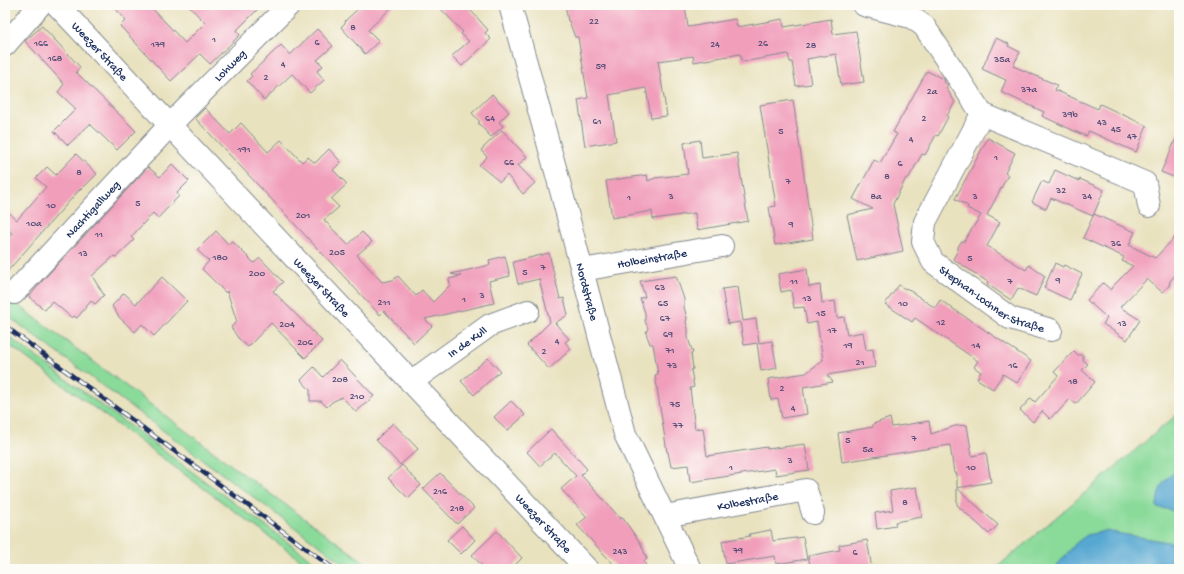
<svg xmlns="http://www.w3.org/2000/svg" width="1184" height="574" font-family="'Gochi Hand',sans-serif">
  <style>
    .green { fill: #8ada9a; stroke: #52847c }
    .water { fill: #56a7d1; stroke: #386b98 }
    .building { fill: #f19ebb }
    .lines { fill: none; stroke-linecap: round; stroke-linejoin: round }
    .minor-casing { stroke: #82888e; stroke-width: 24 }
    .minor { stroke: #fff; stroke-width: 22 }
    .rail-casing { stroke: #1b2f5e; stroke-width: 4.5 }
    .rail { stroke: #fdfcf7; stroke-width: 3; stroke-dasharray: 9; stroke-linecap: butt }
    .labels { text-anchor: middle; stroke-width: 3; stroke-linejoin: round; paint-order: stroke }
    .number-label { font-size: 10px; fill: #504b75 }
    .street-label { font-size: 12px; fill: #1b2f5e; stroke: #fdfcf7 }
  </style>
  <rect width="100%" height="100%" fill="#fdfcf7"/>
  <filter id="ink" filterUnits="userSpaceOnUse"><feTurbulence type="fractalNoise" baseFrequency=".025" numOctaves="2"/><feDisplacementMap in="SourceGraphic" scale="8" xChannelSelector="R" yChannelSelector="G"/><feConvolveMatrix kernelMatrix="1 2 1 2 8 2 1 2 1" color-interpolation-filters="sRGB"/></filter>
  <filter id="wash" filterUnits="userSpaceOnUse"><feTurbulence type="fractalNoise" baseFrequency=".012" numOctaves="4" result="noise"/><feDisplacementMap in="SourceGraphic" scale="16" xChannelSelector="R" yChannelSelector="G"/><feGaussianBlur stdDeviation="0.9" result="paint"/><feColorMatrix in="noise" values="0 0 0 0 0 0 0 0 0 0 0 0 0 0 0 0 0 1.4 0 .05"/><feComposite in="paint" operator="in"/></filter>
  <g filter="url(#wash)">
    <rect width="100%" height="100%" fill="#e9e2bf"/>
    <path class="green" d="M5,295L235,468L374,569H351L5,314Z
      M5,334L324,569H313L5,342Z
      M1179,413V569H995Z"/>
    <path class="water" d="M1175,472L1179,473V512L1157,507C1158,491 1161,482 1175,472Z
      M1105,531L1179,544V569H1054L1076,543L1087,535Z"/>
    <g id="blocks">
      <path class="building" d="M112,5H149L185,43L205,23L188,5H262L236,31L240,35L210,64L200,54L171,81L120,26L126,20Z
        M362,5H394L368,30L379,41L365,54L341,27L346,22L345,21Z
        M437,5H466L488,30L485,33L491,39L462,66L452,56L469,41L461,34L463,32Z
        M565,5H685L688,27L735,19L737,27L783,19L784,27L831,19L833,34L856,31L864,82L841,85L836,54L807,59L811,84L796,86L792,62H790L788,54L742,62L740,54L694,62L693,56L658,61L667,116L651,118L646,88L609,95L616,141L585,146L578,100L588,98L578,37H575L569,21H568Z
        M42,26L80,67L76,72L136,131L117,150L90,124L68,145L54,131L76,109L58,92L64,84L25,41Z
        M317,29L333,46L317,60L323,66L317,71L324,80L310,93L292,74L264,100L247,81L252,76L250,74L281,45L290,55Z
        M996,38L1009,44L1008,46L1020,52L1013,66L1057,85L1055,90L1098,109L1100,104L1147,126L1136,152L1089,131L1086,136L1081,134L1042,116L1044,112L1001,92L1006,80L982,69Z
        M927,71L945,80L944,82L948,85L946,88L955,102L947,116L948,117L938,136L936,135L925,155L922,154L908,179L906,178L893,204L903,251L857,261L847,215L873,209L853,199L874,160L880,163L897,134L893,132Z
        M492,94L509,112L499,122L503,126L491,137L478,123L480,122L472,113Z
        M793,100L813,239L775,245L769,207L776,206L760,105Z
        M205,108L230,134L241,123L268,152L281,140L302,162L308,157L315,163L329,149L341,162L333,170L347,184L331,199L339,207L324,220L348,245L362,232L372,242L357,255L382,282L393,280L398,276L416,296L422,290L433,302L450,285L449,279L461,276L451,274L490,265L489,260L505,256L510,276L489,281L494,303L425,319L432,326L414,343L384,311L380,315L195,118Z
        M502,130L527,157L518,165L535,183L523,194L507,175L500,182L479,165L487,157L481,150Z
        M1179,132V171L1176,178L1161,172Z
        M988,138L1015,153L1005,173L1008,175L987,215L1000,222L987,246L1026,270L1029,265L1045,276L1036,296L1018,288L1011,300L987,284L988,282L953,259L958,250V247L961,242L964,241L981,215L967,208L968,206L955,199Z
        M700,140L702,158L737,153L748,221L697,230L695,213L653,219L652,211L612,218L606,181L647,175L648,181L655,178L688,174L684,143Z
        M76,154L97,174L82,189L81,188L5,274V241L12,233L5,227V209L17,220L46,187L36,178L47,167L56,175Z
        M172,164L189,181L177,193L179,196L158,218L153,213L131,237L134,240L116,257L114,256L92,276L104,295L95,304L91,301L77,318L74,316L72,318L52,301L45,310L29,297L42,281L148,167L160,177Z
        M1055,170L1079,181L1080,179L1104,190L1093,216L1051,198L1046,209L1032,202L1042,181L1049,184Z
        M1094,214L1135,232L1129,245L1155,258L1179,233V271L1170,281L1169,286L1162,292L1147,279L1120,307L1140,320L1127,340L1103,324L1107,318L1087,300L1103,283L1111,290L1112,287L1133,266L1122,261L1124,257L1083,238Z
        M216,231L228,244L232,241L254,263L260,258L283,282L273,291L322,341L305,358L271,323L248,347L238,338L231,327L237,322L227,291L226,293L202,269L209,261L197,250Z
        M549,253L560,299L564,298L568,315L555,323L569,339L565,342L571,349L549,369L527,345L550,322L539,279L518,284L513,262Z
        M1055,263L1063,267L1064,265L1082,274L1070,300L1044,288Z
        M807,269L809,287L820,285L822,303L835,301L837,318L844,317L847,335L863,332L866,350L873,349L875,367L827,375L833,382L803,387L807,414L782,418L778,399L771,400L768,379L806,373L823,360L817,322L807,324L804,307L794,308L791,290L781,292L778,274Z
        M676,276L684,299V307L687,318L686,322L688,329V338L693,353H691L693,369L691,370L694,387L690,388L695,429L703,428L707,456L767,447V449L805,444L809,470L776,475L775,469L690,482L688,465L671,467L668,452H667L655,375L658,374L653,344H650L646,333L648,328L645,321V313L640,298L645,297L640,281Z
        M162,277L187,301L154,336L142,324L135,332L119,317L112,306L124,293L136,304Z
        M899,285L905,289L906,288L935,308L940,300L1031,361L1017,383L1003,374L993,389L977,379L981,372L974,367L978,361L915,318L912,322L885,304Z
        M738,287L743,321L756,319L759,343L772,341L777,368L761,371L757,343L744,345L740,322L728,324L722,289Z
        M1074,351L1078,355H1083V360L1088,364L1082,370L1095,382L1076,404L1070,399L1057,413L1056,412L1050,419L1042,411L1033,422L1020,410L1031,398L1035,402L1058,376L1054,372Z
        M488,358L500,371L474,395L461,381Z
        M340,360L374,396L356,412L342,397L332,402L327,407L321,401H310V390L301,380L314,367L323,377Z
        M511,401L525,415L507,431L494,417Z
        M890,418L892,427L929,421L931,434L955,426L967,425L972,456L986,453L991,482L957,488L998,525L989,534L957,505V473H954L950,445L842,462L838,433L873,427V424Z
        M393,423L418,449L400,465L376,440Z
        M551,429L587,469L581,475L621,519L622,517L641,544L647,559L644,561L647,569H618L577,525L587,517L561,489L576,476L555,453L540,466L527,452Z
        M402,465L421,485L408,498L388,478Z
        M440,473L474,508L457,524L423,489Z
        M917,487L922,517L895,522L896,526L877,529L875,513L893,510L890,491Z
        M462,526L475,540L461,554L447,540Z
        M771,530L773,541L803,537L807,559L776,564L775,556L726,564L722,541L750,536L749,534Z
        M497,531L522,558L511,569H485L472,555Z
        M867,540L872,569H811L808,556L840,550L839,545Z"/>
    </g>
  </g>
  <g filter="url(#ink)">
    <use href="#blocks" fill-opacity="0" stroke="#82888e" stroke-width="1"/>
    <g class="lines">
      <g class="minor-casing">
        <g id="minor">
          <path id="s1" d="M57,5L587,569"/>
          <path id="s2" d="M510,5L557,175L625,434L690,569"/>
          <path d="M864,5L911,17L924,26L982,114L1145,183L1149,206"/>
          <path d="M5,45L40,5"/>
          <path id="s3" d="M982,114L925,222L923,242L933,262L1010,318L1051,330"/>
          <path id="s4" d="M582,270L722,246"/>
          <path id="s5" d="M14,293L170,125L289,5"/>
          <path id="s6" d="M411,382L490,325L528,311"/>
          <path id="s7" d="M665,516L806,490L813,513"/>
        </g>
      </g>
      <use href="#minor" class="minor"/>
      <g class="rail-casing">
        <path id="rail" d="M5,326L334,569"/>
      </g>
      <use href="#rail" class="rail"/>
    </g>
  </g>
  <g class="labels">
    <g class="number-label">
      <text x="594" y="24">22</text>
      <text x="353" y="30">8</text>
      <text x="214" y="42">1</text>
      <text x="317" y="45">6</text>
      <text x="41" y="46">166</text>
      <text x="763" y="46">26</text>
      <text x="158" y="47">179</text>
      <text x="715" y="47">24</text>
      <text x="811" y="48">28</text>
      <text x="55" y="61">168</text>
      <text x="1002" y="62">35a</text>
      <text x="283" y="67">4</text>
      <text x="601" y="69">59</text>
      <text x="266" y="80">2</text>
      <text x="1029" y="92">37a</text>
      <text x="932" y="94">2a</text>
      <text x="1070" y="117">39b</text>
      <text x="490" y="121">64</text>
      <text x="924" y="121">2</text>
      <text x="597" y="124">61</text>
      <text x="1102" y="125">43</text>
      <text x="1116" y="132">45</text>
      <text x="781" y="134">5</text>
      <text x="1132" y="139">47</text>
      <text x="911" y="142">4</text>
      <text x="244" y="152">191</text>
      <text x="996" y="160">1</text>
      <text x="509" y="165">66</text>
      <text x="900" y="166">6</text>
      <text x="79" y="175">8</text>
      <text x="887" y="179">8</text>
      <text x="788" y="184">7</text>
      <text x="1061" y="193">32</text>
      <text x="671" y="199">3</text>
      <text x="876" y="199">8a</text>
      <text x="975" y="199">3</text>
      <text x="1087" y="199">34</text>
      <text x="629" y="200">1</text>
      <text x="138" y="206">5</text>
      <text x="51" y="208">10</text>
      <text x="303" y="218">201</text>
      <text x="34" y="226">10a</text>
      <text x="791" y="227">9</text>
      <text x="99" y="237">11</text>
      <text x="1116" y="246">36</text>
      <text x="337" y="255">205</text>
      <text x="83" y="256">13</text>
      <text x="220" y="260">180</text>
      <text x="970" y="261">5</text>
      <text x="543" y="270">7</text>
      <text x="525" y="275">5</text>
      <text x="257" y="276">200</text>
      <text x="1058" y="283">9</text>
      <text x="794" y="284">11</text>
      <text x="1010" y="284">7</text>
      <text x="660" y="290">63</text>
      <text x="482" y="298">3</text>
      <text x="807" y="301">13</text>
      <text x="464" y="302">1</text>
      <text x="384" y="305">211</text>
      <text x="663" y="306">65</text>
      <text x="903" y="306">10</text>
      <text x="821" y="316">15</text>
      <text x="665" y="321">67</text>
      <text x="941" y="325">12</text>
      <text x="1122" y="326">13</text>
      <text x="287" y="327">204</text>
      <text x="832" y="333">17</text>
      <text x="668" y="337">69</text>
      <text x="557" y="344">4</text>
      <text x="305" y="345">206</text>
      <text x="848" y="348">19</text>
      <text x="976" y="348">14</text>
      <text x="670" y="353">71</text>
      <text x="544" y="354">2</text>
      <text x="860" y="365">21</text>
      <text x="672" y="368">73</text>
      <text x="1013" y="368">16</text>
      <text x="340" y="382">208</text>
      <text x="1073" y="384">18</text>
      <text x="782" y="391">2</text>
      <text x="357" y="399">210</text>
      <text x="675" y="407">75</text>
      <text x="793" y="411">4</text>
      <text x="678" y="428">77</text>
      <text x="914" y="441">7</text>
      <text x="848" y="443">5</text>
      <text x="868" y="452">5a</text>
      <text x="790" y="463">3</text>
      <text x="731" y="470">1</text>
      <text x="971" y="470">10</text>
      <text x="440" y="494">216</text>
      <text x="905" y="505">8</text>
      <text x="457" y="511">218</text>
      <text x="738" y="553">79</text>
      <text x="620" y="554">243</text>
      <text x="855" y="555">6</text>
    </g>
    <g class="street-label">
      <text dy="4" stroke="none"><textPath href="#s1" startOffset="63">Weezer Straße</textPath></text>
      <text dy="4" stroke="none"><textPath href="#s5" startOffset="314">Lohweg</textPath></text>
      <text dy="4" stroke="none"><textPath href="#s5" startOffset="115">Nachtigallweg</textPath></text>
      <text dy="4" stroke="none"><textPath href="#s4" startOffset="71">Holbeinstraße</textPath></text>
      <text dy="4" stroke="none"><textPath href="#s1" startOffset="387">Weezer Straße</textPath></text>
      <text dy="4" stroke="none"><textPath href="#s2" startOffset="297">Nordstraße</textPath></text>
      <text dy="4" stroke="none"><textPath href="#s3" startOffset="235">Stephan-Lochner-Straße</textPath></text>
      <text dy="4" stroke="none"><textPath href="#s6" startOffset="69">In de Kull</textPath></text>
      <text dy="4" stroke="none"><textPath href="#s7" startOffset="84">Kolbestraße</textPath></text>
      <text dy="4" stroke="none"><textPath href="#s1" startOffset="711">Weezer Straße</textPath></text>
    </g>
  </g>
  <rect width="1184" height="574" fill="none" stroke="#fdfcf7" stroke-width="20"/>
</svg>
